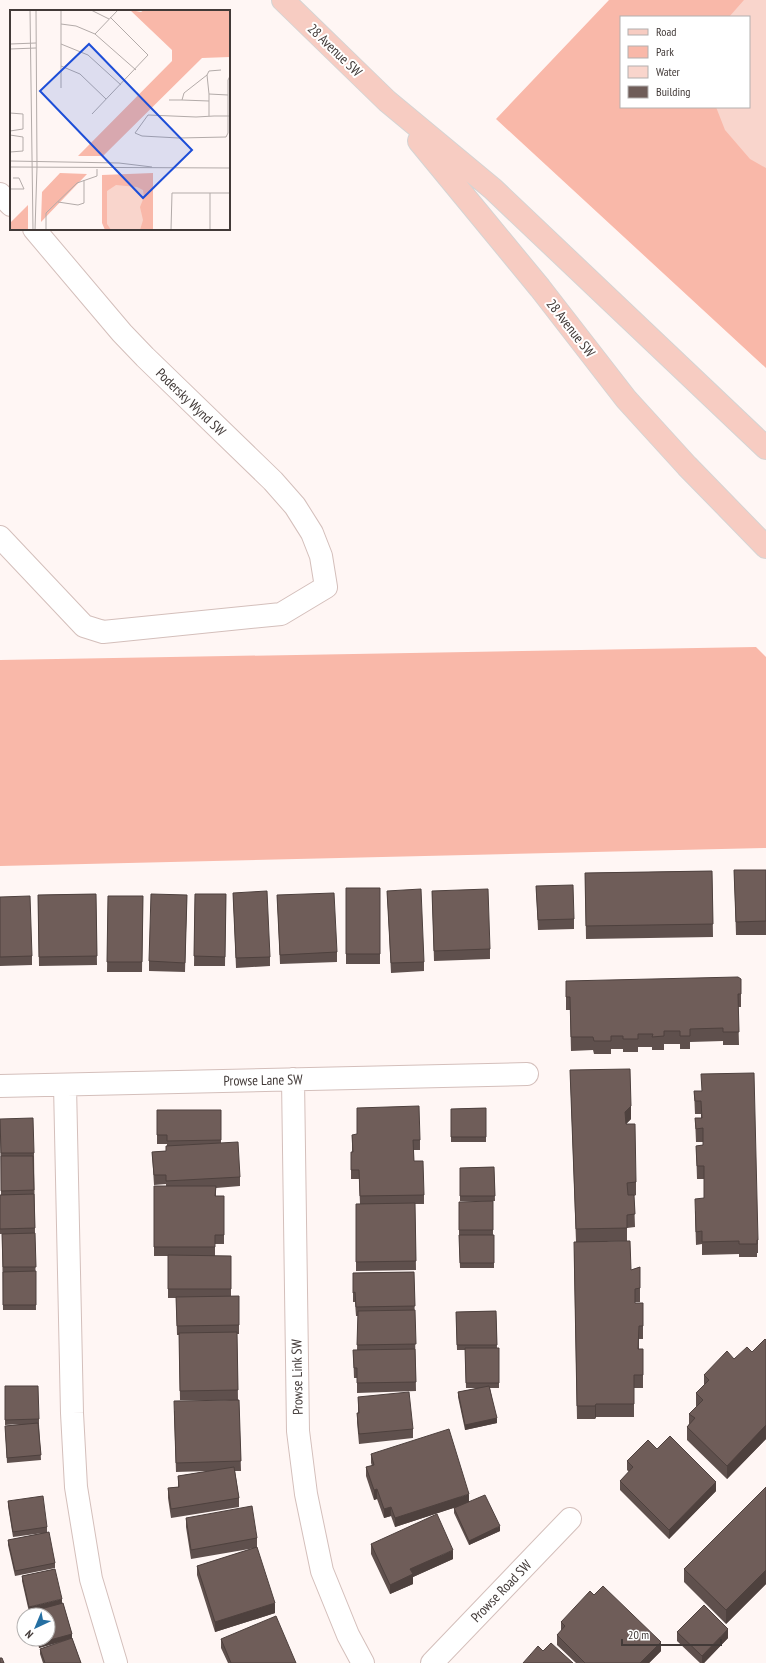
<svg xmlns="http://www.w3.org/2000/svg" width="766" height="1663" font-family="'PT Sans Narrow',sans-serif">
  <style>
    .green { fill: #f9b8a9; fill-rule: evenodd }
    .water { fill: #f9d5cc }
    .lines { fill: none; stroke-linecap: round; stroke-linejoin: round }
    .minor-casing { stroke: #d4bfbb; stroke-width: 24 }
    .major-casing { stroke: #d5d4d3; stroke-width: 24 }
    .minor { stroke: #fff; stroke-width: 22 }
    .major { stroke: #f7ccc2; stroke-width: 22 }
    .wall { fill: #5f504d }
    .shaded-wall { fill: #4e413e }
    .building { fill: #6f5d59; stroke: #4e413e }
    .labels { text-anchor: middle; stroke-width: 4; stroke-linejoin: round; paint-order: stroke }
    .street-label { font-size: 14px; fill: #423a38; stroke: #fff }
    .inset-road { fill: none; stroke: #b3aba9; stroke-width: 1 }
    .view { fill: #1d4ed8; fill-opacity: 0.15; stroke: #1d4ed8; stroke-width: 2 }
    .inset-edge { fill: none; stroke: #423a38; stroke-width: 2 }
  </style>
  <rect width="100%" height="100%" fill="#fff6f4"/>
  <path class="green" d="M609,0H766V368L496,119ZM621,17H749V107H621Z
    M756,647L766,657V848L0,866V660Z"/>
  <path class="water" d="M744,0H766V168L750,159L725,130L716,107H749V17H729Z"/>
  <g class="lines">
    <g class="minor-casing">
      <path id="minor" d="M0,194L11,205
        M0,537L84,626L103,632L281,614L326,587L321,556L312,533L295,506L273,481L145,357L122,333L34,229
        M293,1079L298,1431L306,1494L322,1571L348,1635L363,1663
        M65,1085L72,1413L76,1487L91,1579L116,1663
        M0,1086L527,1074
        M432,1663L570,1519"/>
    </g>
    <g class="major-casing">
      <path id="major" d="M283,0L387,101L493,189L766,448
        M419,141L540,288L626,399L687,466L766,547"/>
    </g>
    <use href="#minor" class="minor"/>
    <use href="#major" class="major"/>
  </g>
  <path class="wall" d="M734,870H766V935H736Z
    M712,871L713,937L586,939L585,873Z
    M536,886L574,919V929L538,930Z
    M346,888H380V964H346Z
    M387,891L424,962V971L391,973Z
    M432,891L490,949V959L434,961Z
    M233,893L270,957V966L236,968Z
    M96,894L97,965L39,966L38,895Z
    M195,894H226L225,966H194Z
    M187,895L185,972L149,971V961Z
    M277,895L337,952V962L280,964Z
    M108,896H143L142,972H107Z
    M0,897L32,956V965L0,966Z
    M566,981L741,994V1007H738L739,1045H723V1041L690,1042V1049H680V1044H664V1050H652V1047H638V1052H623V1049H611V1054H594L593,1050L571,1051L570,1010H566Z
    M570,1070L631,1119L626,1124L636,1182V1195L634,1196L635,1227L627,1228V1241H607L631,1270L640,1267V1302H635V1303H643V1339H639V1349H643V1388H634V1417H596L595,1419H577L574,1255L576,1242Z
    M694,1091H701L758,1240V1253H757V1257H739V1254L702,1255V1244L696,1245L695,1212L704,1198V1179H697L696,1146L703,1145V1142H696L695,1118H701V1114H695Z
    M486,1108V1142H451V1109Z
    M157,1110H221V1143L240,1177V1186L216,1188V1196H224V1244H215V1256H231V1296H239V1334H237L238,1400H239L241,1471H235L239,1498V1507L171,1518L168,1498V1488L178,1487V1476L209,1471L176,1472L174,1411L230,1400H180L179,1335H177L176,1298H168V1256H154V1186H166V1184L154,1185L152,1152L166,1151V1146H167V1144H157Z
    M0,1119L34,1153L36,1310H3L2,1234H0V1195H1Z
    M352,1135L420,1140V1150H414V1161L424,1195V1204H415L416,1270L356,1271V1204H360L359,1179H351V1152H352Z
    M494,1167L495,1201H460V1168Z
    M493,1201V1235H459V1202Z
    M459,1235H494V1268H460Z
    M414,1272L416,1391L357,1393V1378H354L353,1350H357L358,1316H356L355,1302H353V1273Z
    M496,1311L497,1348H499V1388H490L497,1423L465,1430L458,1397V1392L478,1388H466L465,1350H457L456,1312Z
    M766,1340V1439L727,1479L687,1440V1427L689,1424V1414L696,1407V1393L704,1385V1375L734,1359L752,1352Z
    M5,1386L39,1419V1424L41,1460L7,1463L5,1426L20,1424L5,1425Z
    M358,1397L413,1429V1438L359,1444L357,1422V1413H358Z
    M657,1449L716,1491L669,1539L620,1490V1481L629,1472L627,1470V1461Z
    M371,1454L469,1502L500,1531L469,1545L454,1513V1508L456,1507L395,1527L391,1516L384,1518L377,1499L374,1500L366,1476V1467L372,1466L371,1463Z
    M766,1487V1584L726,1624L684,1582V1569Z
    M8,1501L47,1527V1532L55,1563V1568L15,1576L8,1545V1540L43,1533L13,1537L8,1506Z
    M186,1518L257,1538V1548L275,1613L215,1632L197,1575V1566L255,1548L191,1559L186,1527Z
    M371,1544L453,1559L413,1577V1584L390,1594L371,1554Z
    M55,1569L29,1612L22,1581V1576Z
    M594,1595L661,1651L649,1663H576L557,1645V1635L561,1631V1622Z
    M63,1603L72,1634V1638L81,1663H43L40,1654V1649L68,1640L39,1648L37,1639H48V1615H30V1612Z
    M677,1632L728,1638L704,1663H700L677,1641Z
    M221,1639L296,1663H228L221,1648Z"/>
  <path class="shaded-wall" d="M631,1106V1119L625,1125V1112Z
    M596,1404V1417L595,1419V1406Z
    M497,1418V1423L465,1430V1425Z
    M766,1425V1439L727,1479V1466Z
    M716,1482V1491L669,1539V1530Z
    M377,1489V1499L374,1500V1490Z
    M469,1494V1503L395,1527V1518Z
    M391,1507V1516L384,1518V1509Z
    M500,1526V1531L469,1545V1541Z
    M453,1550V1559L413,1577V1584L390,1594V1585L410,1569Z
    M766,1570V1584L726,1624V1610Z
    M62,1599V1604L29,1612V1607Z
    M275,1603V1613L215,1632V1622Z
    M728,1629V1638L704,1663H702V1656Z
    M72,1634V1638L39,1648V1643Z
    M661,1642V1651L649,1663H640Z"/>
  <path class="building" d="M734,870H766V921L736,922Z
    M712,871L713,924L586,926L585,873Z
    M573,885L574,919L538,920L536,886Z
    M346,888H380V954H346Z
    M421,889L424,962L391,963L387,891Z
    M488,889L490,949L434,951L432,891Z
    M267,891L270,957L236,958L233,893Z
    M334,893L337,952L280,955L277,895Z
    M96,894L97,956L39,957L38,895Z
    M151,894L187,895L185,963L149,961Z
    M195,894H226L225,957L194,956Z
    M30,896L32,956L0,957V897Z
    M108,896H143L142,962H107Z
    M738,977L741,979V994H738L739,1032H723V1028L690,1029V1036H680V1031H664V1036L652,1037L653,1034H638V1039H623V1036H611V1041H594L593,1037H571L570,997H566V981Z
    M630,1069L631,1106L625,1112L626,1124H635L636,1182L627,1183L628,1195H634L635,1214L627,1215V1228L576,1229L570,1070Z
    M754,1073L758,1240H757V1244H739V1241L702,1242V1231L696,1232L695,1199L704,1198V1166H697L696,1146L703,1145V1128L696,1129L695,1118H702L701,1101H695L694,1091H702L701,1074Z
    M419,1106L420,1140H413L414,1161H423L424,1195L360,1196L359,1170H351V1152H353L352,1135L357,1134V1108Z
    M486,1108V1137H451V1109Z
    M157,1110H221V1140L167,1141V1135H157Z
    M33,1118L34,1153H1L0,1119Z
    M238,1142L240,1177L166,1181V1175H154L152,1152L166,1151V1146Z
    M1,1156H33L34,1190L1,1191Z
    M494,1167L495,1196H460V1168Z
    M154,1186H216L215,1196H224V1235H215V1247H154Z
    M34,1194L35,1228L0,1229V1195Z
    M493,1201V1230H459V1202Z
    M415,1203L416,1261L356,1262V1204Z
    M35,1233L36,1267H3L2,1234Z
    M459,1235H494V1263H460Z
    M630,1241L631,1270L640,1267V1288L635,1289V1303H643V1326H639L638,1349H643V1375H634V1404H596L595,1406H577L574,1242Z
    M168,1255L231,1256V1289H168Z
    M36,1271V1305H3V1272Z
    M414,1272L415,1306L356,1307L355,1292L353,1293V1273Z
    M239,1296V1325L177,1326L176,1297Z
    M415,1310L416,1344L357,1345L358,1311Z
    M496,1311L497,1345H457L456,1312Z
    M237,1332L238,1390L180,1391L179,1333Z
    M765,1339L766,1340V1425L727,1466L687,1427L695,1418L689,1414L703,1400L696,1393L709,1380L704,1375L727,1351L734,1359L747,1347L752,1352Z
    M465,1348H499V1383H466Z
    M415,1349L416,1382L357,1383V1368H354L353,1350Z
    M5,1386H38L39,1419L5,1420Z
    M489,1386L497,1418L465,1425L458,1392Z
    M409,1392L413,1429L359,1434L357,1413H359L358,1397Z
    M239,1400L241,1461L176,1463L174,1401Z
    M38,1423L41,1455L7,1458L5,1426Z
    M449,1429L469,1494L395,1518L391,1507L384,1509L377,1489L374,1490L366,1467L374,1465L371,1454Z
    M670,1436L716,1482L669,1530L620,1481L633,1467L627,1461L648,1440L657,1449Z
    M234,1467L239,1498L171,1509L168,1488L179,1487L178,1476Z
    M766,1487V1570L726,1610L684,1569Z
    M485,1495L500,1526L469,1541L454,1508Z
    M43,1496L47,1527L13,1532L8,1501Z
    M252,1506L257,1538L191,1550L186,1518Z
    M437,1514L453,1550L410,1569L413,1574L390,1585L371,1544Z
    M49,1532L55,1563L15,1571L8,1540Z
    M257,1547L275,1603L215,1622L197,1566Z
    M55,1569L62,1599L29,1607L22,1576Z
    M603,1586L661,1642L640,1663H585L557,1635L565,1626L561,1622L590,1591L594,1595Z
    M63,1603L72,1634L39,1643L38,1639H48V1615H31L30,1612Z
    M704,1605L728,1629L702,1656L677,1632Z
    M276,1616L296,1663H231L221,1639Z
    M72,1638L81,1663H45L40,1649Z
    M551,1643L573,1663H523L538,1646L543,1651Z
    M0,1658H2L4,1663H0Z"/>
  <g class="labels">
    <g class="street-label">
      <text transform="translate(335 50) rotate(44)" y="5">28 Avenue SW</text>
      <text transform="translate(571 328) rotate(52)" y="5">28 Avenue SW</text>
      <text transform="translate(191 402) rotate(44)" y="5">Podersky Wynd SW</text>
      <text transform="translate(263 1080) rotate(-1)" y="5">Prowse Lane SW</text>
      <text transform="translate(297 1377) rotate(-91)" y="5">Prowse Link SW</text>
      <text transform="translate(501 1591) rotate(-46)" y="5">Prowse Road SW</text>
    </g>
  </g>
  <g transform="translate(10 10)">
    <rect width="220" height="220" fill="#fff6f4"/>
    <path d="M120,0L131,2L134,0H220V47L192,48L93,146H68L162,51V40ZM50,163L77,164L31,212L32,182ZM143,163V220H95L92,213V165ZM18,195V220H0V213Z" fill="#f9b8a9"/>
    <path d="M106,175L127,177L133,180L134,187L130,197L133,210L130,220H101L97,214V181Z" fill="#f9d5cc"/>
    <path class="inset-road" d="M20,0L23,220M51,0V78M81,0L99,9M51,14L66,16L85,24L126,60M85,24L108,0M0,34L26,33M51,34L78,45L111,75M0,39L26,38M51,56L70,64L96,89M197,65L199,61L211,60M220,66L218,70V123L216,127L169,128L132,126L125,123L138,105L186,107L204,106H220M199,84V91L172,90L174,83L197,65L199,84L218,85M159,90H172M199,91V106M0,103L13,104V119L0,121M82,104L138,45L100,7M0,125L13,127V141L0,142M0,151L109,153L142,157M0,157L220,158M0,179H14L9,168H3M48,192L68,195L74,193V170M25,220L27,157L26,0M36,220V203L67,173L87,166V159M161,220L162,183H220M200,220V183"/>
    <path class="view" d="M79,34L182,140L133,188L30,81Z"/>
    <rect width="220" height="220" class="inset-edge"/>
  </g>
  <rect x="620" y="16" width="130" height="92" fill="#ffffff" stroke="#b3b0af"/>
  <rect x="628" y="29" width="20" height="6" fill="#f7ccc2" stroke="#b3b0af"/>
  <text x="656" y="36" font-size="12" fill="#423a38">Road</text>
  <rect x="628" y="46" width="20" height="12" fill="#f9b8a9" stroke="#b3b0af"/>
  <text x="656" y="56" font-size="12" fill="#423a38">Park</text>
  <rect x="628" y="66" width="20" height="12" fill="#f9d5cc" stroke="#b3b0af"/>
  <text x="656" y="76" font-size="12" fill="#423a38">Water</text>
  <rect x="628" y="86" width="20" height="12" fill="#6f5d59" stroke="#b3b0af"/>
  <text x="656" y="96" font-size="12" fill="#423a38">Building</text>
  <g transform="translate(36 1627) rotate(224)"><circle r="19" fill="#ffffff" stroke="#b3b0af"/>
  <path d="M0-3L7 15L0 10L-7 15Z" fill="#256fa2"/>
  <text y="-6" font-size="11" font-weight="bold" text-anchor="middle" fill="#423a38">N</text>
  </g>
  <path d="M622 1639v6h99v-6" fill="none" stroke="#423a38" stroke-width="2"/>
  <text x="628" y="1639" font-size="12" fill="#423a38" stroke="#ffffff" stroke-width="3" paint-order="stroke">20 m</text>
</svg>
